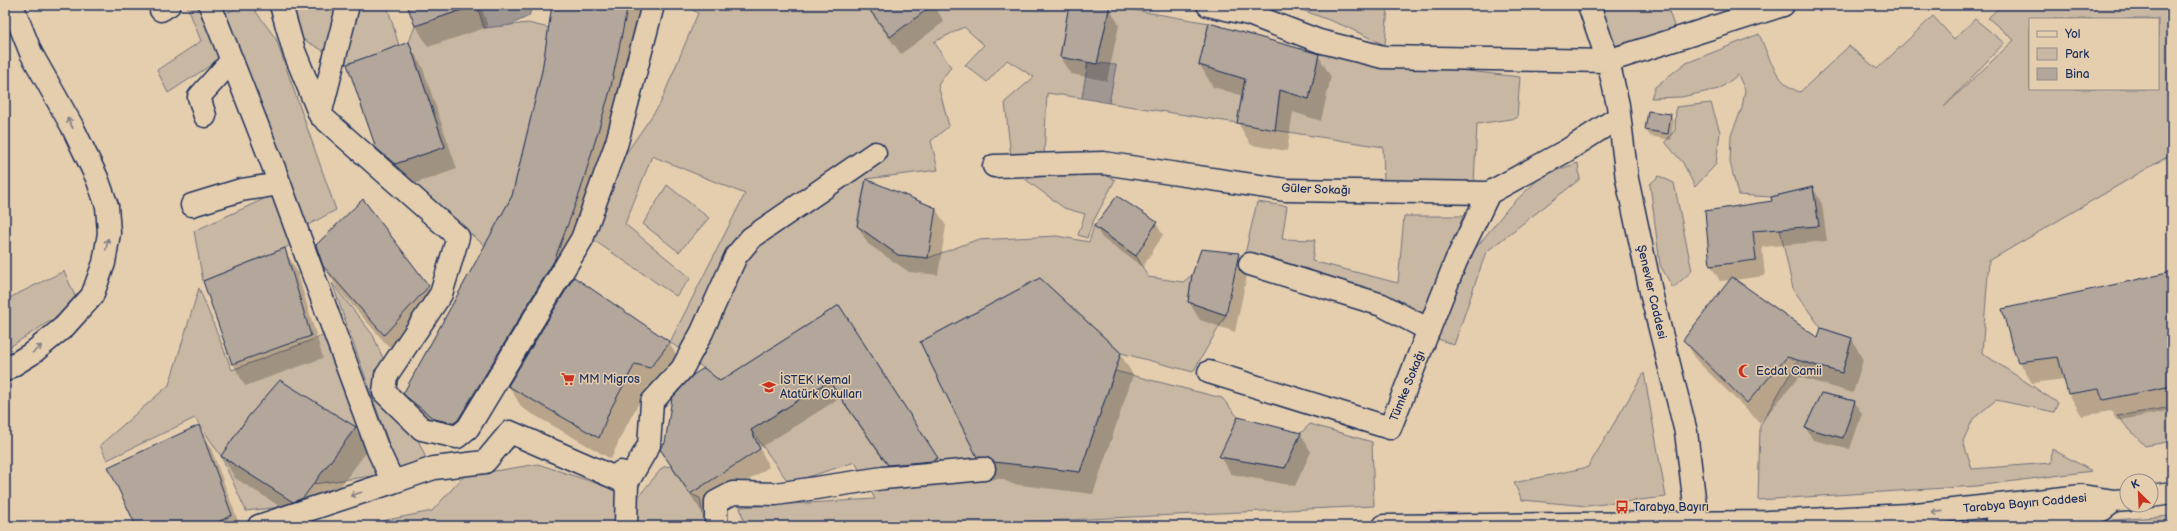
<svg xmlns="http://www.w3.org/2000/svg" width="2177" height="531" font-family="'Balsamiq Sans',sans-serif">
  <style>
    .green { fill: #c8b7a2; stroke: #727380; fill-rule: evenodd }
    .water { fill: #a09793; stroke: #6b6d7e }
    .shadow { fill: #0003 }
    .building { fill: #b3a69a; stroke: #1b2f5e }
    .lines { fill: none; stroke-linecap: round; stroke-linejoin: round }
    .minor-casing { stroke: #1b2f5e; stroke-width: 25 }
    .major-casing { stroke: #1b2f5e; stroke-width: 25 }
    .minor { stroke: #e5ceae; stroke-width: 22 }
    .major { stroke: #e5ceae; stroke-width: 22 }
    .oneway { stroke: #807e86 }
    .labels { text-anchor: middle; stroke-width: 3; stroke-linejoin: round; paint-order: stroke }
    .street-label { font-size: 12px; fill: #1b2f5e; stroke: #e5ceae }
    .poi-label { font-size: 12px; fill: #1b2f5e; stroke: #e5ceae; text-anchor: start }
  </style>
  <rect width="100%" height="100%" fill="#e5ceae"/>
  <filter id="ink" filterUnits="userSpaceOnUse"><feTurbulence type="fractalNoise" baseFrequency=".025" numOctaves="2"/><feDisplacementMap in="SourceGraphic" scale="8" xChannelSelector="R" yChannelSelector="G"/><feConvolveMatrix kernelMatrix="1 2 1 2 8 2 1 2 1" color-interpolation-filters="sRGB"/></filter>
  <g filter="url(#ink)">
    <path class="green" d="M187,5H204L225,56L168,93L157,70L201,41Z
      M244,5H251L276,39L336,210L304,227L246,75L226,13Z
      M290,5H387L399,46L347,64L297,36Z
      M477,5L484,28L528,23L549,28L542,71L512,196L485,246L389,166L445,147L409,42L415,26Z
      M684,5H1069L1060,57L1088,62L1082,98L1047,93L1044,157H1011L1005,102L1034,77L1007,60L987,82L965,65L984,45L964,27L934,42L951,67L938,85L949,126L931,141L938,170L866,179L857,226L898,255L928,258L976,240L1057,236L1089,242L1094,226L1137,257L1148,277L1183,282L1192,275L1188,302L1226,315L1193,372L1121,353L1040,278L920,342L979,460L941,463L839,305L720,381L670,342L745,194L652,156L625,224L691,278L676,296L592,239L609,178L660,104L698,13Z
      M1289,5H1388L1385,45L1342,25Z
      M1600,5H1667L1675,29L1610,47Z
      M2002,5H2172V154L1989,261L1982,353L2058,403L2054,412L1996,400L1973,419L1963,441L1972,469L2051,463L2052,449L2092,471L1976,486L1758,500L1760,426L1799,358L1810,364L1842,373L1852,338L1821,328L1793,289L1780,229L1818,225L1813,187L1771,197L1738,195L1730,162L1731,135L1742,108L1745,90L1738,75L1719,89L1681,97L1651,98L1655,87L1684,64L1759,34C1768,54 1776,85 1800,92L1849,46L1877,69L1933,16L1954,39L1975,19L2004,43L1944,107L2014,40L1988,18ZM2030,19H2158V89H2030ZM1821,393L1855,401L1843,438L1805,428Z
      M1110,6L1209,23L1199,65L1245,79L1237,123L1109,103L1116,65L1097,64Z
      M1319,54L1520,77L1517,118L1477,124L1474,183L1384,184L1383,147L1275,130L1280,90L1309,99Z
      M1711,103L1720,132L1716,164L1695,187L1683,163L1665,142L1675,130L1676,107Z
      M1578,163L1580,179L1486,252L1454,345L1438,339L1453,295L1471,254L1509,207L1543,175Z
      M1094,169L1115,180L1092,224L1087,238L1078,235L1085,214L1064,208L1025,179Z
      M1659,176L1674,183L1692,271L1673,288L1660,265L1650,184Z
      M667,185L709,218L679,252L643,224Z
      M277,193L295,242L285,248L203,281L194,231Z
      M1257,202L1287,206L1282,239L1315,240L1312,261L1398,283L1404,216H1463L1425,321L1244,258Z
      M64,271L78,303L5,350V300Z
      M332,283L373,335L428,463L400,475Z
      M199,288L232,370L328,334L380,475L313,484L356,427L280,381L248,417L221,456L298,505L246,511L221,456L195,418L107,460L100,445L169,385Z
      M1115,371L1222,398L1238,417L1220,457L1285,468L1301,433L1310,424L1372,442L1374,506L934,526H745L740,507L875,499L855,462L789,483L751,430L829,381L899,481L990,461L1080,472Z
      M1644,373L1666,497L1587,506L1522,500L1514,483L1588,467Z
      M2172,407V441L2145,446L2117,416Z
      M538,464L638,497L663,467L671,466L690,494L700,498L705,526H357L432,511L464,476Z
      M2172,516V526H2118L2113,520Z"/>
    <path class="water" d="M477,5H533L529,16L510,25L484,28Z
      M1088,62L1116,65L1109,103L1082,98Z"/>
    <path class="shadow" d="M409,5H481L488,27L428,47L416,26Z
      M553,5H640V30L567,283L471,442L467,445L447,441L417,415L405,394L513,196L543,71Z
      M865,5H934L944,22L901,54Z
      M1070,5H1100L1109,7L1119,25L1107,81L1071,74L1061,57Z
      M409,44L422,66L457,169L408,186L390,170L377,148Z
      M1318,55L1331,77L1321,121L1293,112L1287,151L1251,145L1238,123L1243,96L1213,87L1200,65Z
      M1670,115L1674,121L1671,140L1650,136L1646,130Z
      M1813,188L1822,204L1827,241L1762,247L1765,276L1734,280L1818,340L1852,339L1863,360L1853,393L1799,377L1760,423L1697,361L1685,340L1732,280L1720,281L1711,266L1773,201Z
      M936,209L946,226L938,275L909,272L868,244L858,226Z
      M1156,223L1163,235L1143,267L1102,238L1095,226Z
      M285,250L297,271L323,358L245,386L233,364Z
      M1238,254L1248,271L1235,332L1200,320L1189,302Z
      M324,266L426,284L439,306L397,356L337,288Z
      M2172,273V410L2117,421L2111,411L2082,416L2069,394L2065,379L2032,383L2019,361Z
      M838,306L947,476L899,482L840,398L760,448L769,467L701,511L661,449L720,382Z
      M669,342L682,364L663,390L648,386L622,434L611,459L522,408L509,386Z
      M1120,353L1133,375L1093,494L1012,484L1002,479H991L978,457Z
      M280,382L355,428L368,450L315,520L306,523L235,478L222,456Z
      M1821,394L1855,402L1862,414L1850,449L1813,440L1806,428Z
      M1239,418L1301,434L1311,452L1295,486L1231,474L1221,457Z
      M198,426L211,448L240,526H137Z"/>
    <path class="building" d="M407,5H467V8L415,26Z
      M552,5H628L610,91L580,192L554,261L458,420L454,423L434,419L403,394L512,196L542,71Z
      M866,5H933L890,37Z
      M1069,5H1110L1097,64L1060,57Z
      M1209,23L1319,54L1309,99L1280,90L1275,130L1237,123L1245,79L1199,65Z
      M409,42L445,147L395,164L376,148L347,64Z
      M1648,111L1671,114L1668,134L1645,130Z
      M866,179L936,208L928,258L898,255L857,226Z
      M1813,187L1819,226L1753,231L1756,260L1710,266L1705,211L1772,201L1771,197Z
      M1117,196L1157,222L1136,256L1094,226Z
      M363,199L429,286L384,335L323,266L316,245Z
      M285,248L311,336L232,364L203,281Z
      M1201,249L1239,253L1226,315L1188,302L1192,275Z
      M2172,272V386L2103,400L2099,389L2068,394L2058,357L2018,362L2012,346L2002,309Z
      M574,277L670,342L650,368L635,364L609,412L599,438L508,386Z
      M1732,277L1818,338L1821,328L1852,338L1842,373L1787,357L1747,403L1683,340Z
      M1040,278L1121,353L1080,472L994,462L989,458L977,457L920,342Z
      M839,305L938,458L932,461L888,465L829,381L751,430L760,449L690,494L660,449L662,445L665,443L672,398L693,375L704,368L720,381Z
      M280,380L356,427L303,498L293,502L221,456L248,417Z
      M1821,393L1855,401L1843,438L1805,428Z
      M1238,417L1301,433L1285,468L1219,457Z
      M199,425L232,515L210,526H136L108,467Z"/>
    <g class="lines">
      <g class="minor-casing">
        <path id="minor" d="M210,5L272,163L378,450L393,482L434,468L485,462L510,432L627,483L649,445L652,402L682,369L702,332L736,256L751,238L875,153
          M281,5L294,51L320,115L458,237L441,294L386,376L384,392L422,429L457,437L468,428L582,239L617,142L653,5
          M1208,5L1249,14L1319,41L1383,57L1608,61L1783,5
          M1589,5L1608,61L1618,105L1627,179L1653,301L1686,432L1697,522
          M161,10L169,5
          M320,115L348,5
          M205,116L199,97L232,60
          M994,166L1103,163L1286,190L1489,193L1566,151L1619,117
          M192,205L241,190L280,184
          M1250,264L1382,305L1429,330
          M5,370L31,354L64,327L92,296L104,263L109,233L107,206L97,178L72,126L31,53L12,5
          M1209,372L1390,428L1456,261L1489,193
          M621,472L627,483L626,526
          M259,526L393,482
          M716,526V502L733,493L776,494L883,478L984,469"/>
      </g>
      <g class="major-casing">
        <path id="major" d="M2151,496L2172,493
          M1384,526L1768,522L1907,515L2082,496L2114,501L2127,500
          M1995,526L2089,514L2102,510L2114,501"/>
      </g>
      <use href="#minor" class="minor"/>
      <use href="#major" class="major"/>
    </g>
    <defs><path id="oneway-shaft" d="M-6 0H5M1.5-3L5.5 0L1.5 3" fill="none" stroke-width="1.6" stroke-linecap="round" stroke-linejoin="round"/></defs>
    <g class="oneway">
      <use href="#oneway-shaft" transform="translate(70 123) rotate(-119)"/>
      <use href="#oneway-shaft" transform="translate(107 244) rotate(-79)"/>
      <use href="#oneway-shaft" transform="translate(37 349) rotate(-39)"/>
      <use href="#oneway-shaft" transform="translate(356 494) rotate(162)"/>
      <use href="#oneway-shaft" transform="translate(1937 512) rotate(174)"/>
    </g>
  </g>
  <defs>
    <g id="mosque-bare" transform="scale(1.08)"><path d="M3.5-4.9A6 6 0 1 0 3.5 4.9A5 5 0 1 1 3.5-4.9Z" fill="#c8321e" stroke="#e5ceae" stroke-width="2.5" paint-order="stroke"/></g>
    <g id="supermarket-bare" transform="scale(1.08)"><path d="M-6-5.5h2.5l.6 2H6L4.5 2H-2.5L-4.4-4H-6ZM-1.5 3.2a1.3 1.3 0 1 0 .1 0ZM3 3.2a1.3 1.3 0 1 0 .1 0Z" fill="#c8321e" stroke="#e5ceae" stroke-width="2.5" paint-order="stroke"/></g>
    <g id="school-bare" transform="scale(1.08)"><path d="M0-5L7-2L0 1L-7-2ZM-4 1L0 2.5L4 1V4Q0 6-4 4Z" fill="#c8321e" stroke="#e5ceae" stroke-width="2.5" paint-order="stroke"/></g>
    <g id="bus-bare" transform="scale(1.08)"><path d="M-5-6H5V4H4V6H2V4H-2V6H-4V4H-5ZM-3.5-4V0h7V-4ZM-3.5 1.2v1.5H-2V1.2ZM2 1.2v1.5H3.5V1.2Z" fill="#c8321e" stroke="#e5ceae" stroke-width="2.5" paint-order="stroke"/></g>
  </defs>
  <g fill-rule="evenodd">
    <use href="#mosque-bare" x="1745" y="371"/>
    <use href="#supermarket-bare" x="568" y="379"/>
    <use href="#school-bare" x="769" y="387"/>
    <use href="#bus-bare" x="1622" y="507"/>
  </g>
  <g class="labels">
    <g class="street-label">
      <text transform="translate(1316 189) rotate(2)" y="4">Güler Sokağı</text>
      <text transform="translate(1652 292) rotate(77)" y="4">Şenevler Caddesi</text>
      <text transform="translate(1407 386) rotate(-68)" y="4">Tümke Sokağı</text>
      <text transform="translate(2025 503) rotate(-5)" y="4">Tarabya Bayırı Caddesi</text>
    </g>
    <g class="poi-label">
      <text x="1756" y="375">Ecdat Camii</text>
      <text x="579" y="383">MM Migros</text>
      <text x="780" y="384">İSTEK Kemal<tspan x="780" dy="14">Atatürk Okulları</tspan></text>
      <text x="1633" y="511">Tarabya Bayırı</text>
    </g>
  </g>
  <rect width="2177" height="531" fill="none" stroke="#e5ceae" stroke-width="20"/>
  <rect x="10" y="10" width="2157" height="511" fill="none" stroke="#1b2f5e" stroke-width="1.5" filter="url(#ink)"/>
  <rect x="2029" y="18" width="130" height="72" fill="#e5ceae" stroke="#948e8e"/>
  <rect x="2037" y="31" width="20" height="6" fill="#e5ceae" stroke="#948e8e"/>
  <text x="2065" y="38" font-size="12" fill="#1b2f5e">Yol</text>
  <rect x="2037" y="48" width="20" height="12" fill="#c8b7a2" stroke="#948e8e"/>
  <text x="2065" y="58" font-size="12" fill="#1b2f5e">Park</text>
  <rect x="2037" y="68" width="20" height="12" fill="#b3a69a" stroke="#948e8e"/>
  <text x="2065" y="78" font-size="12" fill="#1b2f5e">Bina</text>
  <g transform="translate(2139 493) rotate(336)"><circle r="19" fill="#e5ceae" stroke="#948e8e"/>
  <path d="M0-3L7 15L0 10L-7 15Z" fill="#c8321e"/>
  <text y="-6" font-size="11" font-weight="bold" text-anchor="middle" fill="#1b2f5e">K</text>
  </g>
</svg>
